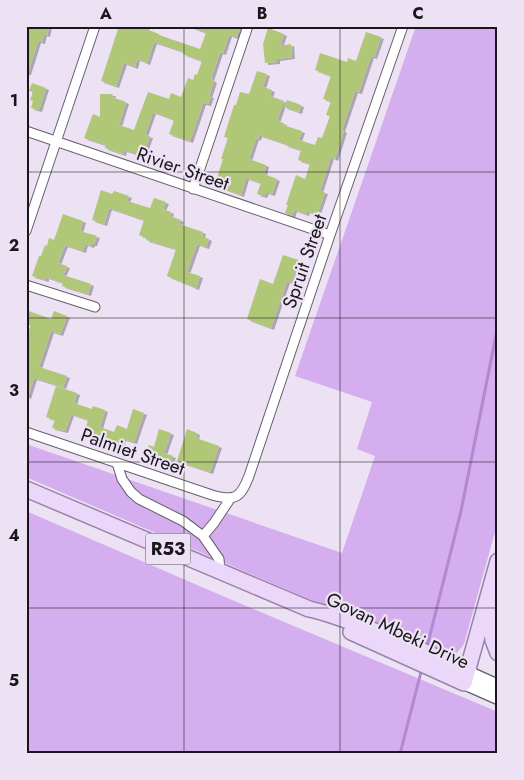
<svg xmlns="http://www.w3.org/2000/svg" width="524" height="780" font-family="Jost,sans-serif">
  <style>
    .green { fill: #d4aeef }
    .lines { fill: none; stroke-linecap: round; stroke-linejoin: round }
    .stream { stroke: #b289cf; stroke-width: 3 }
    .building { fill: #afc776; filter: url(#shadow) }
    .street-casing { stroke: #685f6e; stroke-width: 11 }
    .secondary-casing { stroke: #685f6e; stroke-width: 15 }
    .primary-casing { stroke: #9883a9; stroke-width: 18 }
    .street { stroke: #fff; stroke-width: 9 }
    .secondary { stroke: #fff; stroke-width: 12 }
    .primary { stroke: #ebd7f9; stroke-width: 15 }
    .grid { fill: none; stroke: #19161c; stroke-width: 1; stroke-opacity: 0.55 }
    .labels { text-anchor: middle; stroke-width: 4.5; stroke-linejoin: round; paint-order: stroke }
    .shield { fill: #ece2f3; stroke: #58535c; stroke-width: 1 }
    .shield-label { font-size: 18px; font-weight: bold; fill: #19161c }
    .street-label { font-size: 19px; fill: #19161c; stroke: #ece2f3 }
    .neatline { fill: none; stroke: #19161c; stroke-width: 2 }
    .grid-label { font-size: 16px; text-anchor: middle; font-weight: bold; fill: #19161c }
  </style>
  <defs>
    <filter id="shadow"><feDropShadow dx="3" dy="2" stdDeviation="0" flood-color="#0004"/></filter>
  </defs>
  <rect width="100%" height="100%" fill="#ece2f3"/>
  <path class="green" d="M416,26H498V521L464,644L457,653L446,655L357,620L26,477V444L342,553L375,456L357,449L372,402L295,376Z
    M26,511L211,591L498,712V754H26Z"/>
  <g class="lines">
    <path class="stream" d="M427,647L461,511L498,325
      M400,754L422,668"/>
  </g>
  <path class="building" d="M26,26H49L47,35L44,34L42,42L38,41L28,73H26Z
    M119,26H147L146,29L159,34V35L200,49L206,33L191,27V26H235L240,28L236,37L229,35L223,53L220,52L211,79L214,81L209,96H211L208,104L203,103L190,141L169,134L174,120L153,112L145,135L150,136L143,156L124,150L123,154L105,148L106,145L84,138L93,114L100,117V94H113L112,97L126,102L119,125L134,130L148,92L169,99L171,93L181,97L188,78L193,80L195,74L197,75L202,61L183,54L184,52L154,42L147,63L137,59L135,67L124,63L116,86L101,81Z
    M268,28L284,34L280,46L291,44L292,57L277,59V62L265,63L263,44Z
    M366,32L381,37L374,57L371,56L359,92L355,91L342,130L344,131L335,159L331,157L320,191L325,192L317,215L307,211L306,214L294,210L292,216L285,213L288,205H286L296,175L305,179L310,164L298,160L301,150L285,145L286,144L259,135L258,139L256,138L249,159L266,165L264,174L277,179L272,194L266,192L264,196L257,194L261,183L246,178L241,195L208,183L210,176L217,178L223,159H221L228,138L224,137L234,105H236L240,92L249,94L257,71L267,74L263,87L272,90L270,96L284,101L277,121L284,123L283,125L302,131L299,140L315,145L318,137L322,138L330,116L326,115L331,101L323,99L331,76L315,70L320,53L347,62L348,58L356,61Z
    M32,83L46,88L39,110L31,108L33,101L30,100L33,92L29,91Z
    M287,100L301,105L299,112L284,107Z
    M101,190L112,194L114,191L129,196L127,201L150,208L154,198L166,202L163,209L171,212L170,216L181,220L179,224L203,232L202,236L209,239L206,247L197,244L187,272L200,276L196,288L167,276L176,249L146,240L147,238L139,235L144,220L109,208L104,224L92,220Z
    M63,214L83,221L80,231L97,236L94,244H92L91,246L85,244L83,251L65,245L58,263L67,266L63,275L91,284L88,294L62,286L63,283L46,277V280L32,276L39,256H41L45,245L47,246L49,238L54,240Z
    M283,255L299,260L291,283L287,281L271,328L247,319L260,279L273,284Z
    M26,310L51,319L54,311L67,316L60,334L51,331L39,367L67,376L63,387L34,378L28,397L26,396V339L31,324L26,323Z
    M56,386L77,393L74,403L92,409L93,406L105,410L100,427L114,432L117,425L127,429L133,409L144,413L134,442L123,439L120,447L110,444L112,440L85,431L88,420L71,414L65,431L52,428L55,420L46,417Z
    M159,429L171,433L164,453L173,456L169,467L159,464L161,458L146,453L149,445L154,447Z
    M187,429L197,433L196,438L219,446L210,472L177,461Z"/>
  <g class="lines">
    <g class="street-casing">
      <path id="street" d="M26,131L330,235
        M193,189L248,26
        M26,231L95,26
        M26,285L95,307
        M26,432L212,495C235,501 240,499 249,476L330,235L403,26
        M117,463L122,479L131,492L139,499L183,521L203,536L219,559L220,571
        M203,536L214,523L230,499"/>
    </g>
    <g class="secondary-casing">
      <path id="secondary" d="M467,672L498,686
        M464,683L498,698"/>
    </g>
    <g class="primary-casing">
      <path id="primary" d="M26,489L309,609C328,613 346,620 364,627C400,640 433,655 467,672
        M489,605L493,640L498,653
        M351,632L464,683L498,561"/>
    </g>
    <use href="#street" class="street"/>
    <use href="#secondary" class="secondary"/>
    <use href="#primary" class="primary"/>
  </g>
  <path class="grid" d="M184,26V754M340,26V754M26,172H498M26,318H498M26,462H498M26,608H498"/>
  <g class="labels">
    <rect class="shield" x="145.5" y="533.5" width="45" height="31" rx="4"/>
    <g class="shield-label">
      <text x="168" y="555">R53</text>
    </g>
    <g class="street-label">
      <text transform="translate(183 168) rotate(19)" y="7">Rivier Street</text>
      <text transform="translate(304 261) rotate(-71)" y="7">Spruit Street</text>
      <text transform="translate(133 451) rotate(19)" y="7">Palmiet Street</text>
      <text transform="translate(398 630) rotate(25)" y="7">Govan Mbeki Drive</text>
    </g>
  </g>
  <rect width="524" height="780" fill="none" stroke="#ece2f3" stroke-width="55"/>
  <rect x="28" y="28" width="468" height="724" class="neatline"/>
  <g class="grid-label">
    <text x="106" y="19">A</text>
    <text x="262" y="19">B</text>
    <text x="418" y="19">C</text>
    <text x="14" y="106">1</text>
    <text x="14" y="251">2</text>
    <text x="14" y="396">3</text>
    <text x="14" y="541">4</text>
    <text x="14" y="686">5</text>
  </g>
</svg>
